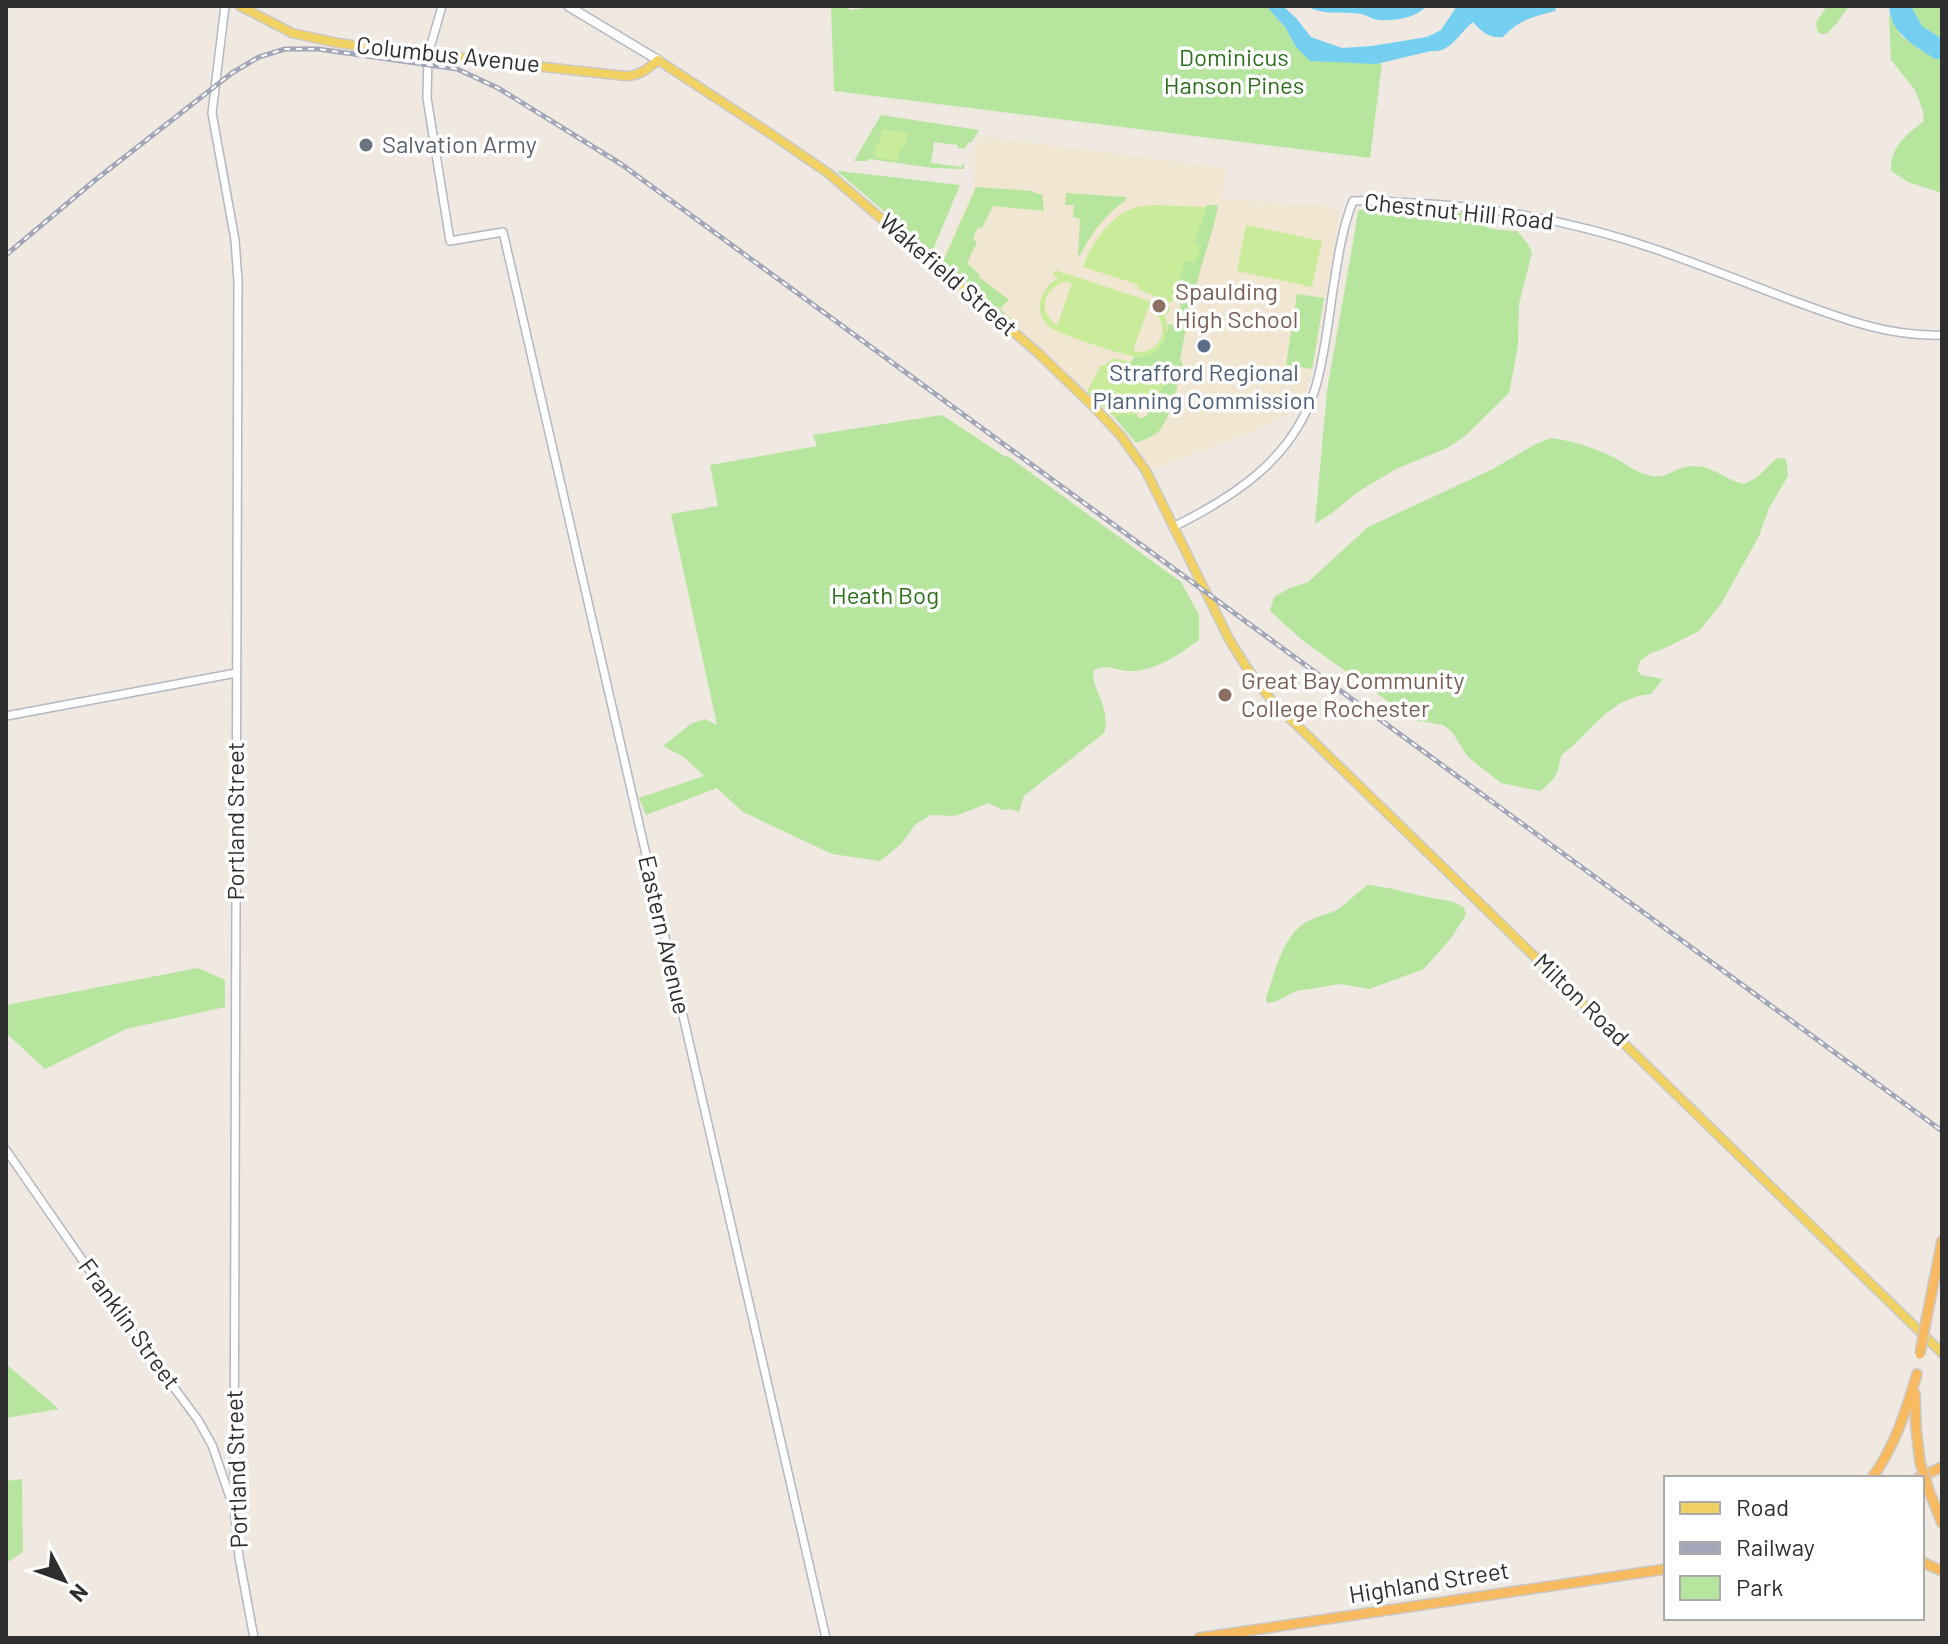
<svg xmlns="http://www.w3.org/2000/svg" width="1948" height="1644" font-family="Barlow,sans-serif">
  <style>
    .education { fill: #f0e6d1 }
    .green { fill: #b6e59e }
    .pitch { fill: #c9ec9a; fill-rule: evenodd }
    .water { fill: #75cff0 }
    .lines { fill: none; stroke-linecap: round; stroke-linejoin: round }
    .tertiary-casing { stroke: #b4b7c1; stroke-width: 10 }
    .secondary-casing { stroke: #b4b7c1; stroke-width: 11 }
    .primary-casing { stroke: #c9c9c9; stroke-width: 11 }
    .trunk-casing { stroke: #c9c9c9; stroke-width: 12 }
    .tertiary { stroke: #fff; stroke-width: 7 }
    .secondary { stroke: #fff; stroke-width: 8 }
    .primary { stroke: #f2d163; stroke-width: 8 }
    .trunk { stroke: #f8ba60; stroke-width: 9 }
    .rail-casing { stroke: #a3a6b8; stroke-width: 5 }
    .rail { stroke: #fff; stroke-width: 2; stroke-dasharray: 6; stroke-linecap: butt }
    .trunk-bridge-casing { stroke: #c9c9c9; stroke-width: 12; stroke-linecap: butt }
    .trunk-bridge { stroke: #f8ba60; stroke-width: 9 }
    .worship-dot { fill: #6b7280; stroke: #fff; stroke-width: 3 }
    .education-dot { fill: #8d6e63; stroke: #fff; stroke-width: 3 }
    .service-dot { fill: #5c6f8a; stroke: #fff; stroke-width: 3 }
    .labels { text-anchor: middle; stroke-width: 7; stroke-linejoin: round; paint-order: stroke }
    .street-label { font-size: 24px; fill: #2e2e2e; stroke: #fff }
    .park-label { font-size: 24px; fill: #2c6e1b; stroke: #fff }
    .worship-label { font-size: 24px; fill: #5b616d; stroke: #fff; text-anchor: start }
    .education-label { font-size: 24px; fill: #785e54; stroke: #fff; text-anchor: start }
    .service-label { font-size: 24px; fill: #4e5e75; stroke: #fff }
  </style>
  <rect width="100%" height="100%" fill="#efe9e1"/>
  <path class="education" d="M980,136L1226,168L1222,199L1330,206L1337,209L1339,217L1313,369L1300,407L1264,428L1152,470L1135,443L1120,423L1093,396L942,260L974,187L975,143Z"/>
  <path class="green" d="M831,6H842L852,10L875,6H1266L1285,27L1296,47L1375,64L1382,63L1370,158L834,91Z
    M1827,6H1849L1837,23L1826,34H1820L1817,30L1816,22Z
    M1911,6H1942V39L1922,26Z
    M1889,15L1902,37L1935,59H1942V193L1908,182L1891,171C1890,147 1906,135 1924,121L1923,111L1915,90L1891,60Z
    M881,115L979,130L971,143L969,142L964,149L958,148V145L934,142L931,163L962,167V164H964V169L933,168L869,159L867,161H854Z
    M839,171L960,185L932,252L838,172Z
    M976,187L1032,191L1037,194H1042L1044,211L993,206L982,228L978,227L973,239L977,242L967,263L980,275L979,277L1009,300L1000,309L1015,322L1014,324L943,262Z
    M1066,193L1126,197V200C1105,214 1092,233 1080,255H1078L1080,219L1073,217L1074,205H1065Z
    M1207,205H1218C1214,231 1204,254 1198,279C1190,306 1185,333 1180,360L1183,364C1178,382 1171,418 1159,431C1153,437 1143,440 1136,443L1116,419L1120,413L1137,415L1140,419L1148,415L1145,410L1164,385L1130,364L1134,357H1139L1155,352L1168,329L1167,324L1174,325L1184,294L1178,288L1179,275L1185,260L1195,263L1193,244Z
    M1371,206L1403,207L1469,213C1487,232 1493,229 1517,231L1528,244L1532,253L1519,304L1518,346L1509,393L1464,437L1447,448L1396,469L1356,493L1332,513L1315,524L1327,391L1354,236L1358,211Z
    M1297,294L1324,298L1312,369L1286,365Z
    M942,415L1004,456L1009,457L1181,582L1199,615V640C1179,654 1158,670 1131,671C1118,671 1106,663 1094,670C1089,687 1112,707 1104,733L1024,796L1019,812L1010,809L1002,810L989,803L955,816L931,815L916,824L901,844L880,861L832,854L743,812L717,788L646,815L639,798L704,776L684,757L663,746L692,723L705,719L717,725L671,514L718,506L710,465L817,446L813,435Z
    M1551,438C1573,441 1591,447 1611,456C1622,461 1632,470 1644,474C1669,482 1672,467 1692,466C1713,465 1725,480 1744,484L1756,478L1777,458L1786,459L1788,476L1769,508L1759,536L1721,604L1699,631L1661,650L1651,653L1640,661L1637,670L1641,675L1663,679L1651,694C1618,696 1598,721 1576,743C1571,748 1566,750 1561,756C1558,774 1555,780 1540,791L1501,783L1468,757L1452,732L1443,725L1414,720L1302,640L1270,611L1274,597L1290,588L1308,582L1368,527L1493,469L1536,444Z
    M1368,885C1389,887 1407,893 1427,897C1440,900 1453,899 1464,908L1466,915L1451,938L1424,969L1369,989L1340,984L1296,991L1277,1001L1267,1003L1266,998C1275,973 1281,941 1303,924C1315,916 1329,915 1338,909C1349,902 1357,892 1368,885Z
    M198,968L225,980V1007L126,1029L45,1069L6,1033V1005Z
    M6,1364L59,1409L6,1418Z
    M22,1479L23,1552L6,1563V1481Z"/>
  <path class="pitch" d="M882,129L908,133L905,147H901L898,161L874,157L877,142L880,143Z
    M1154,205L1206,207L1194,243L1201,247L1195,263L1185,260L1180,275L1179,291L1173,295L1175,299L1168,303L1166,298L1160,300C1155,293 1145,294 1138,289L1139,287L1134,283L1083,267C1090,245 1111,215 1134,208C1140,206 1148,206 1154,205Z
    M1246,225L1322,241L1312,287L1237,271Z
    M1055,270L1170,308L1169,314L1164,313C1172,332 1163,357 1139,357C1128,357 1059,334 1051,328C1032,313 1039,288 1059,278L1053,276ZM1063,282L1072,283L1057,326C1038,310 1041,293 1063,282ZM1148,308C1174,321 1163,357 1133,351Z
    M1114,358L1131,362L1130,364L1164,385C1153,402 1143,420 1120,414L1116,419L1087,392L1101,365L1103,366Z"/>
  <path class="water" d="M1266,6H1283L1296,18L1311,37L1342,48L1372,46L1427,37L1441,30L1457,6H1557L1555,11C1533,17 1520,19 1503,37C1490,39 1482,32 1473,22C1459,33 1450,54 1431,51L1376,64L1310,61L1296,47L1285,27Z
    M1305,6H1426C1417,18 1394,21 1379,20C1373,20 1367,15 1361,14C1339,11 1327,16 1305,6Z
    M1889,6H1911L1922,26L1942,39V59H1935C1915,46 1890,33 1889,6Z"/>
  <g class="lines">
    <g class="tertiary-casing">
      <path id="tertiary" d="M225,6L212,113L235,240L238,281L234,1507L239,1557L254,1638
        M442,6L428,55L427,98L450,241L503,232L826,1638
        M1173,527C1236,496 1295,457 1316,386C1324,357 1328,326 1332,296C1337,265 1341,231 1353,201C1373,200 1393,202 1413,203C1499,207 1577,222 1658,250C1700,265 1742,281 1783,297C1836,316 1885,337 1942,335
        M6,716L236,673
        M6,1150L124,1320L198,1420L212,1445L232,1503"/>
    </g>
    <g class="secondary-casing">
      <path id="secondary" d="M568,6L658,60"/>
    </g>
    <g class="primary-casing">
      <path id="primary" d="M240,6L292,33L338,43L372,48L625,76C639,76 648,69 658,60L771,134L828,173L1037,352L1094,407L1121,436L1146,471L1229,639L1247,668L1271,700L1942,1353"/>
    </g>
    <g class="trunk-casing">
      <path id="trunk" d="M1926,1321L1942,1241
        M1915,1393L1916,1428L1920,1462
        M1872,1478C1895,1446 1906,1411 1917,1374
        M1918,1478L1942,1467
        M1929,1491L1942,1523
        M1922,1562L1942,1571
        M1199,1638L1666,1569"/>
    </g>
    <use href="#tertiary" class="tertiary"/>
    <use href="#secondary" class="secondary"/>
    <use href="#primary" class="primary"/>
    <use href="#trunk" class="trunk"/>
    <g class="rail-casing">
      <path id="rail" d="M6,255L94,181L232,73L259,57L285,49H318L457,69L498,88L621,164L1942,1131"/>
    </g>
    <use href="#rail" class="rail"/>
    <g class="trunk-bridge-casing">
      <path id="trunk-bridge" d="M1920,1354L1926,1321
        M1920,1462L1929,1491"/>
    </g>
    <use href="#trunk-bridge" class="trunk-bridge"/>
  </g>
  <circle class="worship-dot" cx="366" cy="145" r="8"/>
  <g class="education-dot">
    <circle cx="1159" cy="306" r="8"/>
    <circle cx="1225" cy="695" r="8"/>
  </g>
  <circle class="service-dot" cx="1204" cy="346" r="8"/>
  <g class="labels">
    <g class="street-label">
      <text transform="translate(448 55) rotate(6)" y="8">Columbus Avenue</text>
      <text transform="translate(1459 212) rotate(6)" y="8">Chestnut Hill Road</text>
      <text transform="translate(948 275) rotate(41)" y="8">Wakefield Street</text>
      <text transform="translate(236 821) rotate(-90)" y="8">Portland Street</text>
      <text transform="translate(664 935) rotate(77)" y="8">Eastern Avenue</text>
      <text transform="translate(1581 1000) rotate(44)" y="8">Milton Road</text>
      <text transform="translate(129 1324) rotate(54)" y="8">Franklin Street</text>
      <text transform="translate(237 1469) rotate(-92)" y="8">Portland Street</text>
      <text transform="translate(1429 1583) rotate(-9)" y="8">Highland Street</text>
    </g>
    <g class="park-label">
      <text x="1234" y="66">Dominicus<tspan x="1234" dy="28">Hanson Pines</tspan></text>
      <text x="885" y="604">Heath Bog</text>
    </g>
    <g class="worship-label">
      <text x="382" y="153">Salvation Army</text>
    </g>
    <g class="education-label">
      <text x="1175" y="300">Spaulding<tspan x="1175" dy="28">High School</tspan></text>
      <text x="1241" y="689">Great Bay Community<tspan x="1241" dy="28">College Rochester</tspan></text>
    </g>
    <g class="service-label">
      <text x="1204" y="381">Strafford Regional<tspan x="1204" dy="28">Planning Commission</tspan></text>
    </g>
  </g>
  <rect width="1948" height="1644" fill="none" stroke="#2e2e2e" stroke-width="16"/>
  <rect x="1664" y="1476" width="260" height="144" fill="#ffffff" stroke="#ababab" stroke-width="2"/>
  <rect x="1680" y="1502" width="40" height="12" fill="#f2d163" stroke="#ababab" stroke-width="2"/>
  <text x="1736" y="1516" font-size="24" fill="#2e2e2e">Road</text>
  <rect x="1680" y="1542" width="40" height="12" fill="#a3a6b8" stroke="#ababab" stroke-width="2"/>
  <text x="1736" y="1556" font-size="24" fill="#2e2e2e">Railway</text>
  <rect x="1680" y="1576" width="40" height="24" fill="#b6e59e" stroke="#ababab" stroke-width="2"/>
  <text x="1736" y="1596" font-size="24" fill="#2e2e2e">Park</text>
  <g transform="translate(64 1580) rotate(131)" stroke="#ffffff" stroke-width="6" paint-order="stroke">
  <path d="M0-6L14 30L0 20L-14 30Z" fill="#2e2e2e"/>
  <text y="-12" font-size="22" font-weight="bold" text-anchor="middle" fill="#2e2e2e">N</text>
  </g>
</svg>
